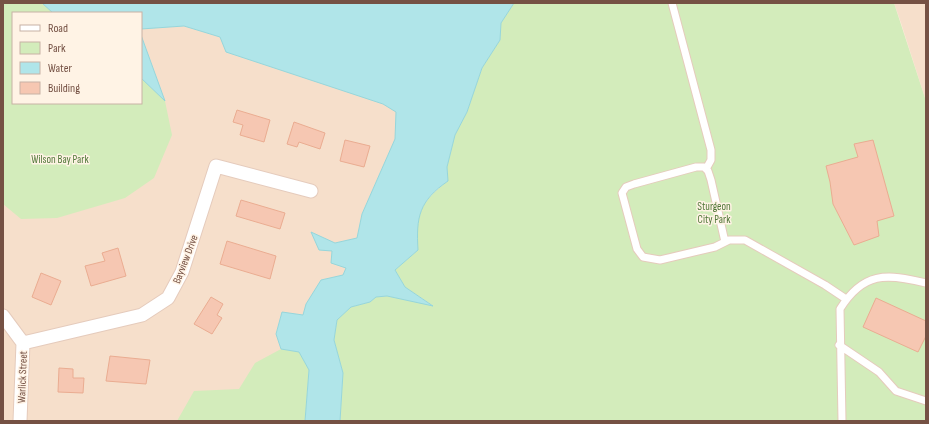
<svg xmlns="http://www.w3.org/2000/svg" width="929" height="424" font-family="'Sofia Sans Condensed',sans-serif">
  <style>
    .residential { fill: #f6dfcb }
    .green { fill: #d3ecbb }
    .water { fill: #b0e5e9; stroke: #96d6db }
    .building { fill: #f6c7b2; stroke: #eaac91 }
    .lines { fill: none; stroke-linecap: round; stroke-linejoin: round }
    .service-casing { stroke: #e5cbbc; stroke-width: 9 }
    .minor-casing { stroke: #e5cbbc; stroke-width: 15 }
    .service { stroke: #fff; stroke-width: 7 }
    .minor { stroke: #fff; stroke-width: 13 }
    .labels { text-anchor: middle; stroke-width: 3; stroke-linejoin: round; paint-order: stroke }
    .park-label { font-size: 11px; fill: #507738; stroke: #fff3e5 }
    .street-label { font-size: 11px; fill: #755144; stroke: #fff3e5 }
  </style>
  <rect width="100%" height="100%" fill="#feeedd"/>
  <path class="residential" d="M3,3H42L53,13H13V103H141V78L164,100L141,35V29L184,26L220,37L383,104L397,112L395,139L362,214L357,238L335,243L311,233L332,251L346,268L343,275L321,280L306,304L303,315L282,313L276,333L281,349L299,352L305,421H3Z
    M894,3H926V101L901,23Z"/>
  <path class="green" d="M3,3H42L53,13H13V103H141V78L165,101L172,135L154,178L125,198L57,218L21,219L3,204Z
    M514,3H894L926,101V421H340L343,373L334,340L337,320L351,307L370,302L376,297L387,296L432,305L405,287L395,270L418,250C417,242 416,233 417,224C419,206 434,191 448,181L447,167L455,135L467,112L482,68L500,40L501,23Z
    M281,349L299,352L309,370L305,421H177L194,391L239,389L255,363Z"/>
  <path class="water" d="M42,3H514L501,23L500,40L482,68L467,112L455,135L447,167L448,181C419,201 416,217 418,250L395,270L405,287L433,306L387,296L376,297L370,302L351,307L337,320L334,340L343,373L340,421H305L309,370L299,352L281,349L276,334L282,312L303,315L306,304L321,280L343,275L346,268L331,263L332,251L319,250L311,232L335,243L357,238L362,214L395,139L396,112L383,104L226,52L220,37L184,26L141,29V13H53Z
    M141,35L165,101L141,78Z"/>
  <path class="building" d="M237,110L270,120L264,142L240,135L243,125L233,122Z
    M294,122L325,133L320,149L299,142L297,147L287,144Z
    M345,140L370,146L364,167L340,161Z
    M873,140L894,216L877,221L879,236L854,245L833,204L830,182L826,166L858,157L854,144Z
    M241,200L285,213L280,229L236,216Z
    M227,241L276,256L270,279L220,264Z
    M118,248L126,276L91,286L85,266L105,261L102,253Z
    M41,273L61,281L51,305L32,297Z
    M211,297L223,304L217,315L222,318L212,334L194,324Z
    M876,298L926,321V336L918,352L863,327Z
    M110,356L150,360L146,384L106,381Z
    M59,368L73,369V378H84L83,393L58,392Z"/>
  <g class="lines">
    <g class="service-casing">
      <path id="service" d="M672,3L711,150V160L706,169
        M725,242L711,180L708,171L704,167H696L634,184L626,187L622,193L637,249L643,257L660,260L715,247L729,240H745L825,285L846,299
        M839,345L879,372L896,391L926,401
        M842,421L840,309C863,272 886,273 926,283"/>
    </g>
    <g class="minor-casing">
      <path id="minor" d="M3,316L23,343L20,421
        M23,343L142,315L168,298L182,272L216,166L311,191"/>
    </g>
    <use href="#service" class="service"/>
    <use href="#minor" class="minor"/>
  </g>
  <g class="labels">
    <g class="park-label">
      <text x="60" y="163">Wilson Bay Park</text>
      <text x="714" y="210">Sturgeon<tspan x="714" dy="13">City Park</tspan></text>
    </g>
    <g class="street-label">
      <text transform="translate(185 259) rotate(-69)" y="4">Bayview Drive</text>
      <text transform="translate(22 377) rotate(-88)" y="4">Warlick Street</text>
    </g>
  </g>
  <rect width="929" height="424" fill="none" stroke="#755144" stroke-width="8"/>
  <rect x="12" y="12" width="130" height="92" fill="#fff3e5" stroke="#c8b2a5"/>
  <rect x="20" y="25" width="20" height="6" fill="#ffffff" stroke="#c8b2a5"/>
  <text x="48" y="32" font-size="12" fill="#755144">Road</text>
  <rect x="20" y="42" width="20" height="12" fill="#d3ecbb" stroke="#c8b2a5"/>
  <text x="48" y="52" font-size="12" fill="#755144">Park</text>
  <rect x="20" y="62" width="20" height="12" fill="#b0e5e9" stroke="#c8b2a5"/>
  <text x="48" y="72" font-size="12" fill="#755144">Water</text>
  <rect x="20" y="82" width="20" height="12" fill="#f6c7b2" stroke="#c8b2a5"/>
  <text x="48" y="92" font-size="12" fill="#755144">Building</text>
</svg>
